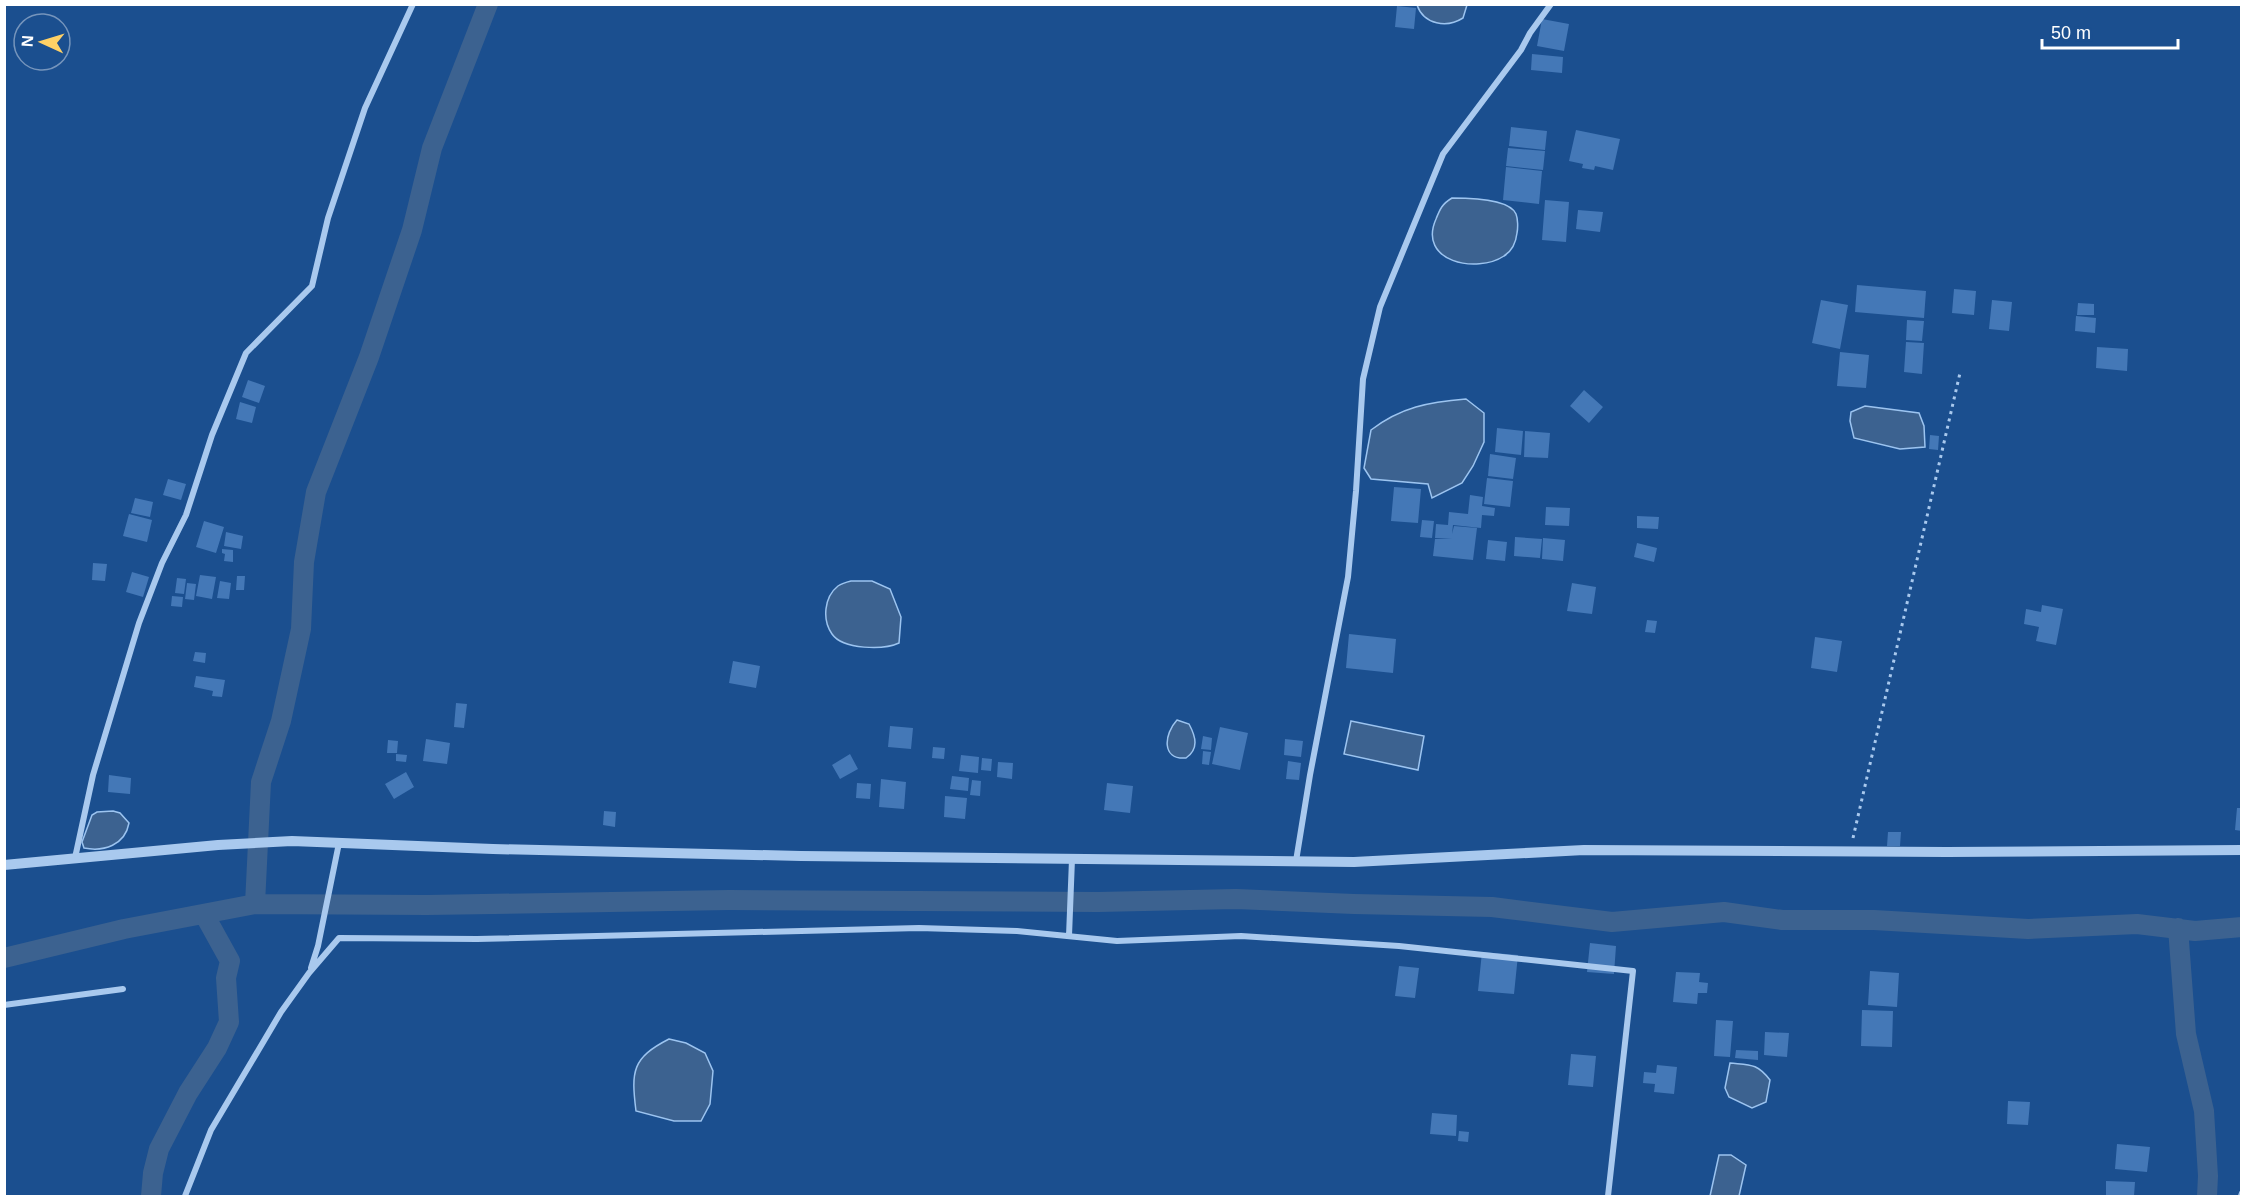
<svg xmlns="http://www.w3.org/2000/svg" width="2246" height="1201" font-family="Helvetica,sans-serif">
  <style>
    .water { fill: #3c6290; stroke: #9cc4f0; stroke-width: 1.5 }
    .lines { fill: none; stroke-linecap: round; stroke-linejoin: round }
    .canal { stroke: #3c6290; stroke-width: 20 }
    .building { fill: #4478b7 }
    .path { stroke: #a9c9ee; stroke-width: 3; stroke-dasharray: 3 4.5; stroke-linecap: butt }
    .minor { stroke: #a9c9ee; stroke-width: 6 }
    .tertiary { stroke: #a9c9ee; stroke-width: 10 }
  </style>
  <rect width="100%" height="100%" fill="#1b4f8f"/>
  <path class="water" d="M1417,5L1418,4L1467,5L1463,18C1447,28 1424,25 1417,5Z
    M1452,198C1467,198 1509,198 1516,214C1518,219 1518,228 1517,233C1516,242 1512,251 1504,256C1477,274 1417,262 1436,219C1440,209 1442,204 1452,198Z
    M1466,399L1484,413V442L1473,466L1462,483L1432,498L1428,484L1371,479L1364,468L1371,430C1401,407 1429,402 1466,399Z
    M1865,406L1919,413L1924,426L1925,447L1900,449L1854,438L1850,421L1851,412Z
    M851,581H872L890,589L901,617L899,643C884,650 843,650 832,634C822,620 824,597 838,586C841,584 847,582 851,581Z
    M1177,720L1189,724C1196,737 1199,749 1186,758C1161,760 1164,734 1177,720Z
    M1351,721L1424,736L1418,770L1344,754Z
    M113,811L120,813L129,823C125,845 104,852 84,848L82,842L92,815L97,812Z
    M669,1039L686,1043L705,1053L713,1071L710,1104L701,1121H674L636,1111C631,1071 632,1058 669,1039Z
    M1730,1063C1750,1065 1757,1063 1770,1080L1766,1102L1752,1108L1729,1097L1725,1088Z
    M1719,1155H1731L1746,1165L1739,1196H1710Z"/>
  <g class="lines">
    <path class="canal" d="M255,904L261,782L281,721L301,629L304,562L316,492L369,357L412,230L432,148L488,4
      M2178,928L2186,1034L2204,1111L2208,1176L2207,1196
      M4,958L124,929L255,904L427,905L729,900L1098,902L1236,899L1354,904L1492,907L1612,922L1724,912L1782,920H1874L2028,929L2137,924L2195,931L2242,927
      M151,1196L153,1173L159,1149L188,1093L217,1048L229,1022L226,978L230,961L204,914"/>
  </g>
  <path class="building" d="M1397,6L1416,8L1414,29L1395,27Z
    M1542,19L1569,24L1564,51L1537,46Z
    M1532,54L1563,57L1562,73L1531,70Z
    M1511,127L1547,131L1545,150L1509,146Z
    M1576,130L1620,139L1613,170L1595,166L1594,170L1582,168L1583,164L1569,161Z
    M1508,148L1545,151L1543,170L1506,166Z
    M1506,167L1542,171L1539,204L1503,200Z
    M1545,200L1569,202L1566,242L1542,240Z
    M1578,210L1603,212L1600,232L1576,229Z
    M1857,285L1926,291L1924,318L1855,312Z
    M1954,289L1976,291L1974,315L1952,313Z
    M1821,300L1848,305L1840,349L1812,343Z
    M1992,300L2012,302L2009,331L1989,329Z
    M2078,303L2094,304V315H2077Z
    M2076,316L2096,318L2095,333L2075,331Z
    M1907,320L1924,321L1922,341L1906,340Z
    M1906,342L1924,343L1922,374L1904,372Z
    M2097,347L2128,349L2127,371L2096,368Z
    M1840,352L1869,355L1866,388L1837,386Z
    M248,380L265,386L259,403L242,397Z
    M1584,390L1603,407L1589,423L1570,406Z
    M240,402L256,407L252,423L236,419Z
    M1497,428L1523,431L1521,455L1495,452Z
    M1525,431L1550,433L1548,458L1524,457Z
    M1930,435L1939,436L1938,450L1929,449Z
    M1490,454L1516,458L1513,479L1488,476Z
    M1487,478L1513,481L1510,507L1484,504Z
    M168,479L186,484L181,500L163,495Z
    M1394,487L1421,489L1418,523L1391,521Z
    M1470,495L1483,497L1482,506L1495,508L1494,516L1482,515L1481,528L1453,525L1452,534L1454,526L1477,528L1473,560L1433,556L1435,539H1452L1435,538L1436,524L1448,525L1449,512L1468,514Z
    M135,498L153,502L150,517L131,513Z
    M1546,507L1570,508L1569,526L1545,525Z
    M129,514L152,520L147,542L123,536Z
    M1637,516L1659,517L1658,529L1637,528Z
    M1422,520L1434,521L1432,538L1420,537Z
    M204,521L224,527L216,553L196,547Z
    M226,532L243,536L241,549L224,546Z
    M1515,537L1542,539L1540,558L1514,556Z
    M1543,538L1565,540L1563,561L1542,559Z
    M1488,540L1507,542L1505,561L1486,559Z
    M1637,543L1657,548L1654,562L1634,557Z
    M222,549L233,550V562L224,561L225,554L222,553Z
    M93,563L107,564L105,581L92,580Z
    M132,572L149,577L143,597L126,592Z
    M200,575L216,577L212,599L196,596Z
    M237,576H245L244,590H236Z
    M177,578L186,579L184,594L175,593Z
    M220,581L231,583L229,599L217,598Z
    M187,583L196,584L194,600L185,599Z
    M1572,583L1596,587L1592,614L1567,611Z
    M172,596L183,597L182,607L171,606Z
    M2042,605L2063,609L2056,645L2036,641L2039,627L2024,624L2026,609L2041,612Z
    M1647,620L1657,621L1655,633L1645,632Z
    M1349,634L1396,639L1393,673L1346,668Z
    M1815,637L1842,641L1837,672L1811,668Z
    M195,652L206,653L205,663L193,661Z
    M733,661L760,666L756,688L729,683Z
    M196,676L225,680L222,697L212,696L213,691L194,687Z
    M456,703L467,704L464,728L454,727Z
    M890,726L913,728L911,749L888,747Z
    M1220,727L1248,733L1240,770L1212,764Z
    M1203,736L1212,738L1211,750L1201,749Z
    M426,739L450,743L447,764L423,761Z
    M1285,739L1303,741L1301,757L1284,755Z
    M388,740L398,741L397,753H387Z
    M933,747L945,748L944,759L932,758Z
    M1203,751L1211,752L1209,765L1202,764Z
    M396,754L407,755L406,762L396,761Z
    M850,754L858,769L840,779L832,765Z
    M961,755L979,757L978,773L959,771Z
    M982,758L992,759L991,771L981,770Z
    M1288,761L1301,763L1299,780L1286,779Z
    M998,762L1013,763L1012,779L997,777Z
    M406,772L414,787L394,799L385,784Z
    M109,775L131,778L130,794L108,792Z
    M952,776L969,778L968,791L950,789Z
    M881,779L906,782L904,809L879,807Z
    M972,780L981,781L980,796L970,795Z
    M857,783L871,784L870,799L856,798Z
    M1107,783L1133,786L1130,813L1104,810Z
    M945,796L967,798L965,819L944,817Z
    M2237,808H2242V831L2235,830Z
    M604,811L616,812L615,827L603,825Z
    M1888,832H1901L1900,846H1887Z
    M1590,943L1616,946L1614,974L1587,972Z
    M1482,952L1518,955L1514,994L1478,991Z
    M1399,966L1419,968L1415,998L1395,996Z
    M1870,971L1899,973L1897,1007L1868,1005Z
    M1676,972L1700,973L1699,982L1708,983L1707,993H1698L1697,1004L1673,1002Z
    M1862,1010L1893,1011L1892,1047L1861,1046Z
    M1716,1020L1733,1021L1730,1057L1714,1056Z
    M1765,1032L1789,1033L1787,1057L1764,1055Z
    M1736,1050L1758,1051V1060L1735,1058Z
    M1571,1054L1596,1056L1593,1087L1568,1085Z
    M1657,1065L1677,1067L1674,1094L1654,1092L1655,1084L1643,1083L1644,1072L1656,1073Z
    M2008,1101L2030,1102L2028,1125L2007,1124Z
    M1432,1113L1457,1115L1456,1136L1430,1134Z
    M1459,1131L1469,1132L1468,1142L1458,1141Z
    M2117,1144L2150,1147L2147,1172L2115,1169Z
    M2106,1181L2135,1182L2134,1196H2106Z"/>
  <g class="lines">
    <path class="path" d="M1853,838L1960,373"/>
    <path class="minor" d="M75,858L93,775L139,623L162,563L186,515L212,435L246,353L312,286L328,218L365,108L413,4
      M1296,861L1310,775L1348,577L1356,491L1363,379L1380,307L1443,154L1521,50L1530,33L1551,4
      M1069,936L1072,859
      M311,968L318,946L339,843
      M4,1005L123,989
      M185,1196L211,1130L281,1012L309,973L339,938L477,939L919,928L1017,931L1117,941L1241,936L1399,946L1633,971L1608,1196
      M2241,1196L2242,1193"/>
    <path class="tertiary" d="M4,865L218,845L292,841L493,849L801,856L1354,862L1584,850L1947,852L2242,850"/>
  </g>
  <rect width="2246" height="1201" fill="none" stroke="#ffffff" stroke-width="12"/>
  <g transform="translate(42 42) rotate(274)"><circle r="28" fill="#1b4f8f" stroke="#7695bc" stroke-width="1.5"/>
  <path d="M0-4.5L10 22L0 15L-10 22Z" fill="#ffd166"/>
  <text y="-9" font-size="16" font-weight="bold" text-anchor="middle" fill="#ffffff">N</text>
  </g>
  <path d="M2042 39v9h136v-9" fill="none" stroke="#ffffff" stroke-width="3"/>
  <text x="2051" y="39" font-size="18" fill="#ffffff" stroke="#1b4f8f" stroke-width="4.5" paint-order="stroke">50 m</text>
</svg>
